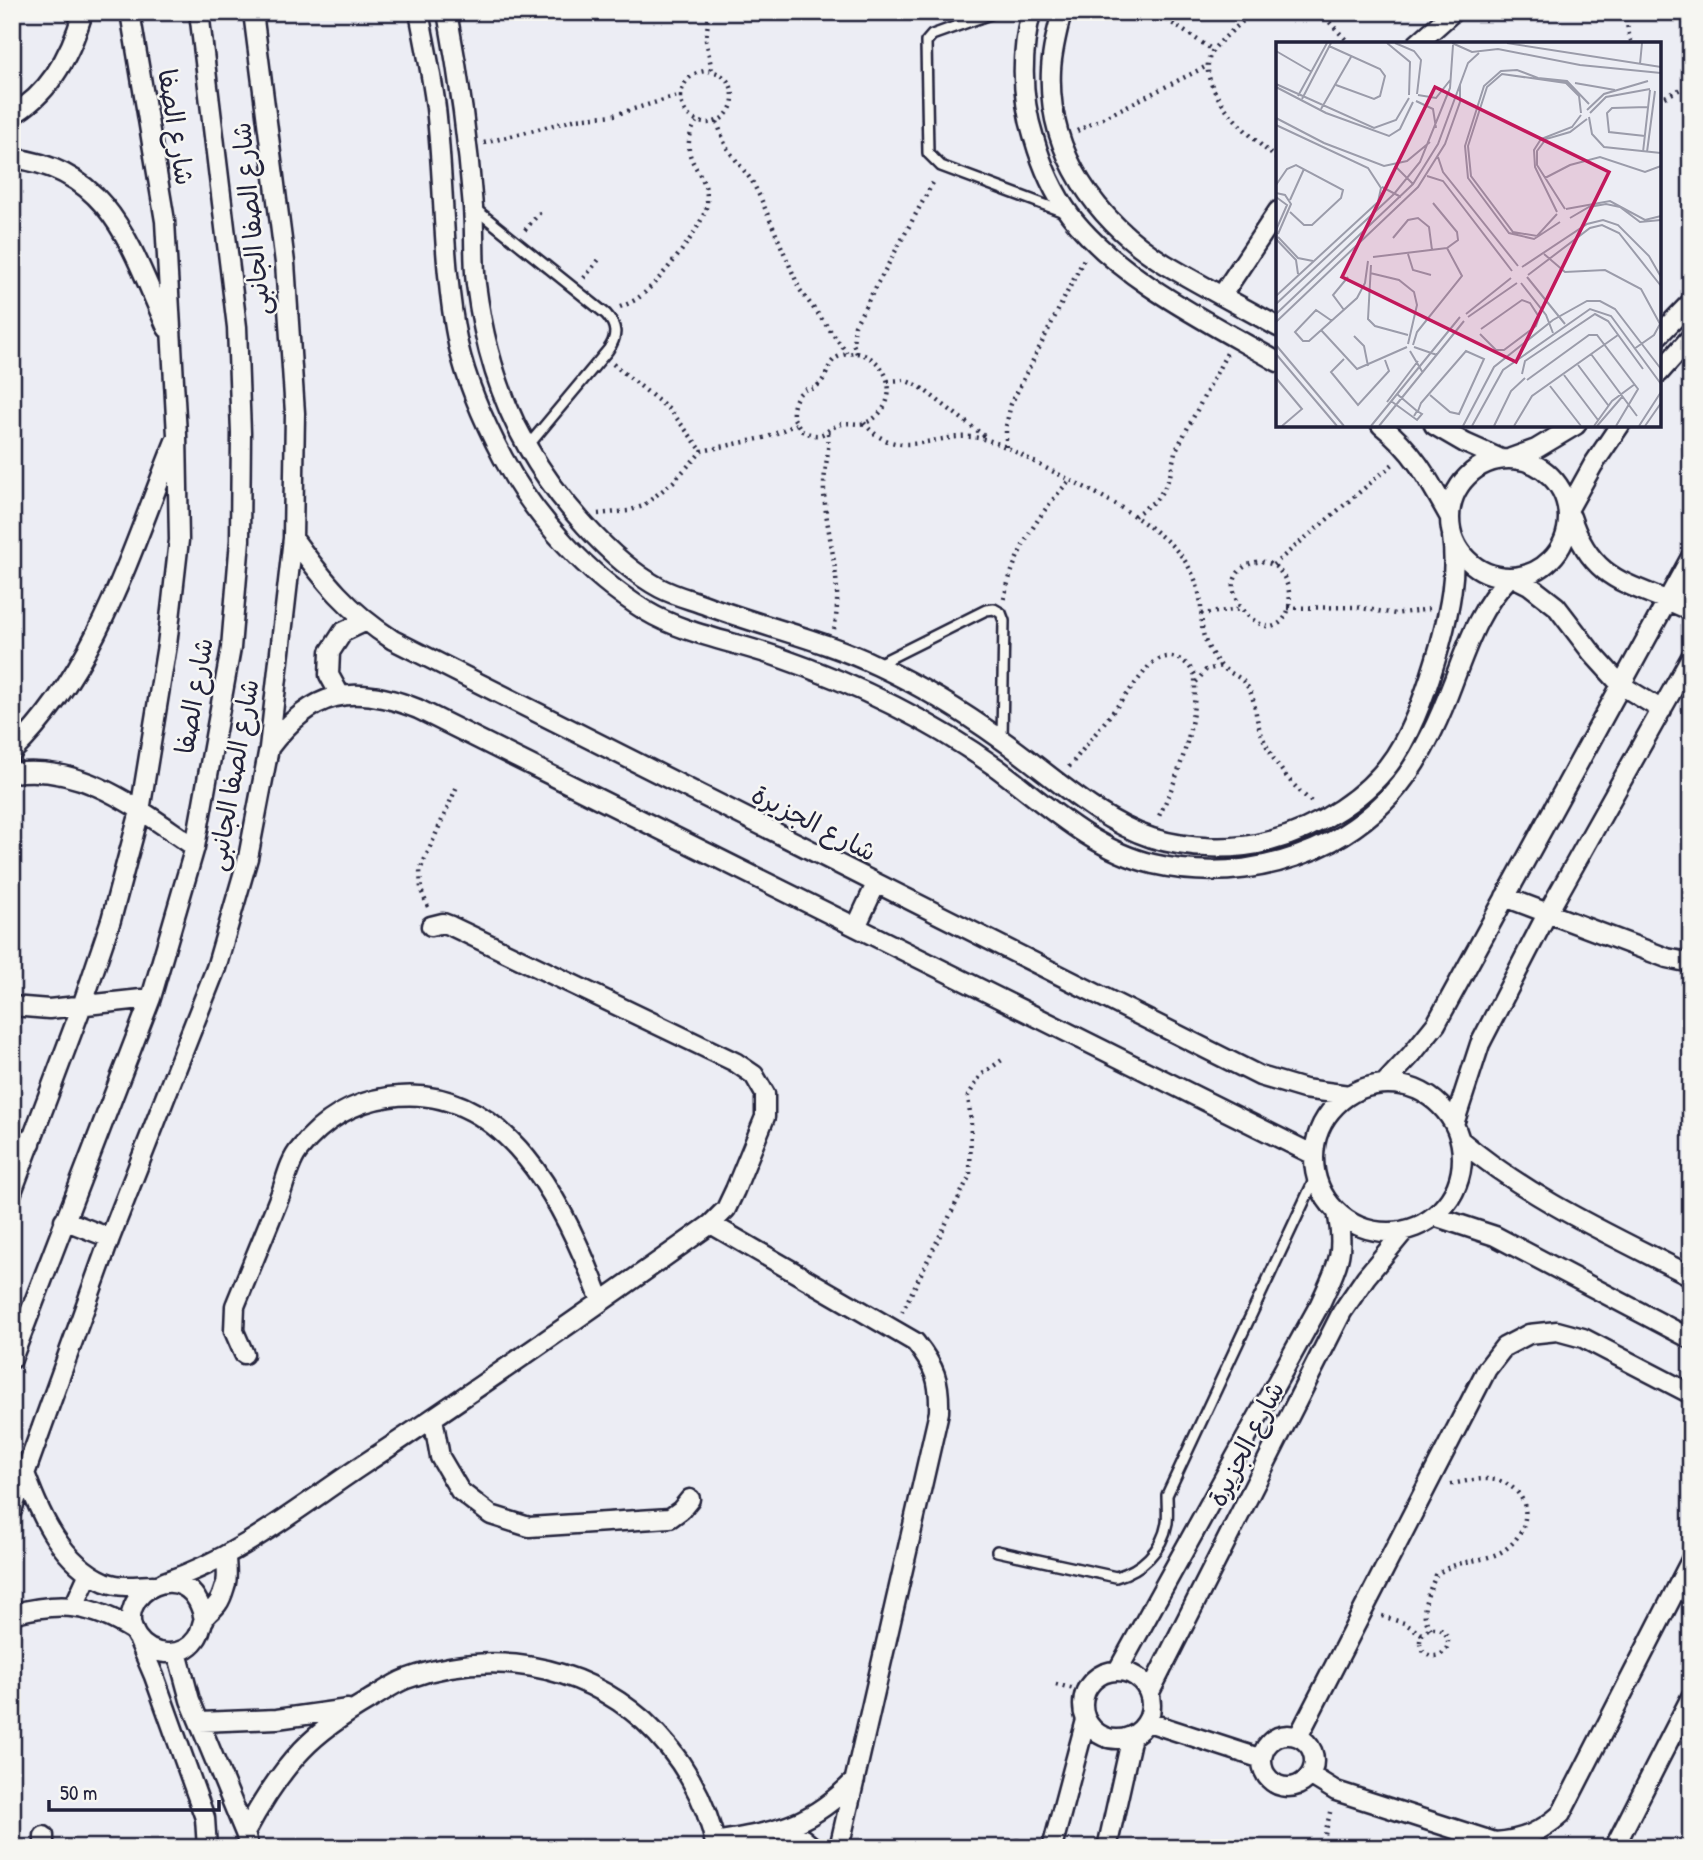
<svg xmlns="http://www.w3.org/2000/svg" width="1703" height="1860" font-family="'Patrick Hand','Playpen Sans Arabic',sans-serif">
  <style>
    .lines { fill: none; stroke-linecap: round; stroke-linejoin: round }
    .service-casing { stroke: #22223b; stroke-width: 14 }
    .minor-casing { stroke: #22223b; stroke-width: 23 }
    .path { stroke: #22223b; stroke-width: 4.5; stroke-dasharray: 2 5; stroke-linecap: butt }
    .service { stroke: #f6f6f2; stroke-width: 9 }
    .minor { stroke: #f6f6f2; stroke-width: 18 }
    .labels { text-anchor: middle; stroke-width: 5; stroke-linejoin: round; paint-order: stroke }
    .street-label { font-size: 26px; fill: #22223b; stroke: #f6f6f2 }
    .inset-road { fill: none; stroke: #9b9caa; stroke-width: 2 }
    .view { fill: #c2185b; fill-opacity: 0.15; stroke: #c2185b; stroke-width: 3.5 }
    .inset-edge { fill: none; stroke: #22223b; stroke-width: 3.5 }
  </style>
  <rect width="100%" height="100%" fill="#ecedf4"/>
  <filter id="ink" filterUnits="userSpaceOnUse"><feTurbulence type="fractalNoise" baseFrequency=".0143" numOctaves="2"/><feDisplacementMap in="SourceGraphic" scale="14" xChannelSelector="R" yChannelSelector="G"/><feConvolveMatrix kernelMatrix="1 2 1 2 8 2 1 2 1" color-interpolation-filters="sRGB"/></filter>
  <g filter="url(#ink)">
    <g class="lines">
      <g class="service-casing">
        <path id="service" d="M996,12L932,35L926,42L928,153L941,166L1064,212
          M474,208L606,314C617,326 618,336 608,350L527,447
          M878,664L986,610L994,609L1001,613L1004,621L1002,739
          M997,1551L1116,1577C1141,1570 1162,1551 1167,1523C1168,1514 1167,1504 1167,1495L1316,1176
          M1016,1848L1017,1845"/>
      </g>
      <g class="minor-casing">
        <path id="minor" d="M419,12C425,44 432,76 436,108C445,186 442,266 458,344C467,384 484,422 503,458C535,518 588,575 646,611C684,634 736,642 778,657C856,684 930,720 997,768C1045,804 1093,850 1153,864C1214,878 1276,870 1332,841C1397,806 1427,752 1452,685C1467,646 1479,608 1509,578
          M447,12C459,76 468,142 473,207C475,233 473,259 476,284C483,339 499,397 527,446C555,496 610,561 660,588C675,596 693,600 708,606C764,627 824,640 878,666C921,686 963,712 1002,740C1049,773 1097,820 1152,838C1188,849 1234,851 1270,841C1317,829 1369,796 1395,756C1416,723 1429,683 1440,645C1450,608 1457,574 1452,536
          M1031,12C1021,54 1021,97 1034,138C1042,166 1053,192 1070,215C1118,278 1210,323 1278,362
          M1062,12C1057,31 1052,50 1051,70C1047,153 1097,222 1165,264C1202,286 1241,306 1278,327
          M1417,44L1453,12
          M12,115C51,93 71,54 83,12
          M12,158C112,170 131,249 167,328
          M1222,295L1278,211
          M1659,335L1691,302
          M1659,373L1691,337
          M1381,425C1414,451 1429,480 1449,516
          M1434,425L1465,443L1501,459
          M1511,458L1536,449L1576,425
          M1450 518a59 59 0 1 1 118 0a59 59 0 1 1-118 0Z
          M1568,510L1593,465L1620,425
          M1571,517C1593,586 1634,583 1691,611
          M293,538C324,581 348,611 393,640L1260,1076L1304,1089L1349,1095
          M1513,577L1529,585L1556,606L1592,653L1621,685L1662,710
          M340,695L329,675L330,652L343,632L364,622
          M269,748C312,690 353,683 418,709L1314,1155
          M12,752C97,670 132,548 175,441
          M12,773C85,763 139,810 195,847
          M1505,897L1667,958L1691,963
          M856,927L876,884
          M12,1006L49,1009L151,998
          M1384,1084L1411,1055L1436,1024L1691,557
          M1314 1158a74 74 0 1 1 148 0a74 74 0 1 1-148 0Z
          M1454,1124L1480,1044L1547,914L1691,657
          M12,1137L31,1143
          M1460,1140C1530,1199 1611,1235 1691,1276
          M12,1192L83,1003L111,920L140,811L167,645L179,540L177,435L165,221L130,12
          M1434,1216L1495,1236L1691,1339
          M64,1220L110,1238
          M711,1224L915,1342C935,1367 940,1380 939,1412L839,1848
          M244,1354L234,1331L235,1306C250,1269 266,1231 281,1193C286,1179 290,1160 300,1149C323,1120 354,1102 389,1097C507,1080 567,1209 601,1301
          M12,1359L151,998L195,847L231,648L240,540L241,433L237,327L199,12
          M433,1418L440,1457L460,1491L491,1515L529,1527L670,1518L681,1510L690,1499
          M26,1476C41,1517 62,1563 105,1582C120,1588 137,1586 153,1585
          M12,1510L110,1238L216,968L248,858L269,748L293,538L295,413L285,263L253,12
          M164,1582C237,1558 298,1508 361,1466C479,1388 596,1306 711,1224L726,1209L735,1190L765,1117V1094L754,1075L735,1062L451,926L443,923L431,926
          M74,1606L89,1573
          M12,1614C61,1601 92,1604 134,1631
          M204,1620C191,1549 108,1594 137,1637C151,1657 182,1659 196,1639C201,1633 201,1625 204,1619C207,1613 214,1609 218,1603C222,1598 224,1589 226,1583C228,1575 226,1565 226,1556
          M139,1641L154,1676L205,1818L207,1848
          M177,1652L190,1700L245,1833L249,1848
          M1118,1670L1320,1304C1337,1266 1346,1255 1337,1212
          M1083 1705a34 34 0 1 1 68 0a34 34 0 1 1-68 0Z
          M1150,1692L1342,1312L1366,1277L1405,1230
          M200,1722L277,1719L348,1709
          M1148,1722L1262,1759
          M1262 1761a26 26 0 1 1 52 0a26 26 0 1 1-52 0Z
          M1298,1737L1487,1369L1504,1347L1529,1334L1557,1331L1583,1338L1691,1394
          M1310,1775L1336,1791L1495,1842C1522,1840 1541,1832 1561,1814L1691,1560
          M783,1830L803,1839L814,1848
          M245,1833C261,1803 278,1775 302,1750C321,1730 345,1714 369,1700C381,1693 393,1684 406,1679C489,1649 577,1662 644,1721C680,1754 707,1799 716,1848
          M44,1836V1848
          M715,1842C777,1831 808,1828 855,1780
          M1052,1848L1086,1720
          M1107,1848L1132,1736
          M1614,1848L1691,1697"/>
      </g>
      <path class="path" d="M709,12L706,40L712,71
        M1155,12L1213,50
        M1253,12C1244,21 1219,41 1213,50C1189,86 1254,139 1278,160
        M1320,12L1350,44
        M1626,12L1628,31L1632,44
        M681 97a26 26 0 1 1 52 0a26 26 0 1 1-52 0Z
        M1659,100L1691,84
        M717,122L726,147L752,181L761,199L800,290L847,353
        M1077,131L1207,66
        M484,143L577,119L614,115L680,95
        M525,230L541,211
        M584,278L601,257
        M620,307C625,305 630,303 635,300C654,289 707,224 707,202C709,168 674,162 696,122
        M857,353C889,359 901,399 873,419C859,428 854,421 842,424C824,428 826,442 802,431L793,417C792,406 796,393 807,389C815,386 810,392 817,386C835,371 821,355 857,353Z
        M857,353L853,344L855,325L935,179
        M613,364L671,411L702,451
        M888,381L904,380L919,386L987,438
        M864,423C899,465 936,430 979,438C1005,443 1028,460 1052,471C1093,491 1135,512 1169,543C1188,560 1200,583 1201,608C1202,619 1201,629 1205,640C1210,651 1216,663 1226,670C1234,675 1242,678 1247,686C1255,697 1255,714 1259,727C1269,758 1289,783 1314,804
        M828,433C830,453 823,472 824,493C827,539 844,583 834,629
        M1006,447V426L1011,404L1085,257
        M598,514L628,511L643,506L673,482L702,451L768,437L796,424
        M1134,516L1156,500L1164,489L1170,476L1175,452L1227,353
        M1262,561C1263,562 1273,564 1273,565C1294,579 1297,621 1271,627C1234,621 1214,567 1262,561Z
        M1273,565L1393,464
        M1004,599C1014,552 1038,514 1071,479
        M1288,608L1356,607L1395,614L1430,609
        M1201,614L1241,609
        M1196,682L1206,670L1221,666
        M1069,767L1149,666C1165,651 1184,655 1195,675C1197,724 1179,777 1157,820
        M428,907L421,890L420,870L458,784
        M902,1312L970,1175L971,1122L968,1096L981,1075L1002,1060
        M1382,1616L1404,1623L1423,1635
        M1420 1642a14 14 0 1 1 28 0a14 14 0 1 1-28 0Z
        M1431,1629C1417,1612 1429,1593 1436,1575C1455,1560 1476,1563 1497,1554C1522,1543 1537,1509 1514,1489C1495,1472 1469,1481 1447,1485
        M1056,1684L1085,1692
        M1322,1848L1331,1808"/>
      <use href="#service" class="service"/>
      <use href="#minor" class="minor"/>
    </g>
  </g>
  <g class="labels">
    <g class="street-label">
      <text transform="translate(176 127) rotate(81)" y="9">شارع الصفا</text>
      <text transform="translate(251 219) rotate(-96)" y="9">شارع الصفا الجانبى</text>
      <text transform="translate(194 696) rotate(-80)" y="9">شارع الصفا</text>
      <text transform="translate(233 775) rotate(-80)" y="9">شارع الصفا الجانبى</text>
      <text transform="translate(814 823) rotate(27)" y="9">شارع الجزيرة</text>
      <text transform="translate(1246 1444) rotate(-63)" y="9">شارع الجزيرة</text>
    </g>
  </g>
  <g transform="translate(1276 42)">
    <rect width="385" height="385" fill="#ecedf4"/>
    <path class="inset-road" d="M111,1L134,20L133,53M119,1L138,9L145,18L141,52M176,1L196,10L222,7L304,23L385,31M231,1L385,25M53,4L104,27L109,34L104,54L98,57L60,43M0,9L36,30M364,22L366,1M299,41L339,48M0,42L98,86L120,78L133,56M0,45L50,71L113,94L124,87L137,60M142,53L160,56L175,37M22,54L51,1M26,57L55,1M140,59L157,67L160,86M45,67L75,15M311,68L328,52L372,39M314,71L330,55L374,47M313,75L316,92L328,105L385,111M0,76L48,101L108,124L131,119L154,100M0,83L92,126L105,146L102,160L0,254M369,94L333,90L331,71L336,66L372,65M367,110L374,48M371,110L379,49M162,115L167,130L242,224M119,124L137,142M151,134L167,139L236,229M269,136L294,123L324,115L369,130L385,124M0,143L11,127L20,123L67,148L65,156L36,183H28L14,170M106,145L125,155M0,151L9,153L15,162L2,192M0,155L11,163L0,188M14,158L28,127M289,167L261,123V109L270,97L294,90L311,77M290,167L334,159L369,178L385,174M281,170L259,125L258,108L265,97L296,85L305,73M281,172L261,194L237,190L195,134L192,104L211,45L226,32L290,41L303,54L305,71M294,176L313,165L330,162L344,165L364,180L385,178M284,180L258,197L233,191L192,136L189,104L208,44L225,29L241,28L262,36L291,39L313,62M0,190V197L20,218L22,232M2,195L22,216L37,219M117,196L132,178L142,176L153,185L156,208M132,212L137,228L155,233M268,212L289,230L329,228L365,247L384,282L378,293L358,307M97,215L171,206L182,198L181,190L157,161M95,223L92,277L99,284L132,293M246,225L311,182L327,178L342,183L373,214L385,235M94,231L123,238L138,250L141,263L132,302M252,233L314,186L326,183L343,191L385,244M251,235L289,282M245,241L270,273L277,291M0,262L118,152L144,120L174,46L177,3M68,268L57,253L72,235M0,272L137,142L162,102L192,21L203,11M190,272L235,236M192,275L241,241M56,279L40,268L19,290L27,299H33L81,256L89,241L92,219M0,280L142,145L169,102L184,60V42M45,288L81,327L131,305M204,292L220,308H228L260,284L263,275L254,261L246,258L205,287M78,294L88,304L92,324M0,303L68,384M137,303L141,290L186,234L171,206M138,305L161,313M134,309L147,331M0,312L61,384M315,312L361,374M68,317L55,330L82,363L113,329L109,318M302,323L332,363M246,332L249,319L319,272L332,279L367,327M288,333L322,378M0,336L26,367L6,384M251,338L313,293H321L362,347L340,384M274,344L305,384M121,352L141,369M115,359L141,378L146,372L141,369L138,374M111,360L142,319M142,369L145,361L190,309L208,317L183,372L174,370L154,353M95,384L184,275M103,384L188,279M187,384L218,325L277,278L311,259H324L339,267L385,327M196,384L227,328L314,267L335,274L385,342M218,384L235,349L249,336M238,384L256,354L342,293M318,384L336,359L359,342M321,384L346,355M363,384L385,350M369,384L385,361"/>
    <path class="view" d="M159,45L333,130L240,320L66,235Z"/>
    <rect width="385" height="385" class="inset-edge"/>
  </g>
  <rect width="1703" height="1860" fill="none" stroke="#f6f6f2" stroke-width="42"/>
  <rect x="21" y="21" width="1661" height="1818" fill="none" stroke="#22223b" stroke-width="2.5" filter="url(#ink)"/>
  <path d="M49 1800v10h170v-10" fill="none" stroke="#22223b" stroke-width="3.5"/>
  <text x="60" y="1800" font-size="21" fill="#22223b" stroke="#f6f6f2" stroke-width="5" paint-order="stroke">50 m</text>
</svg>
